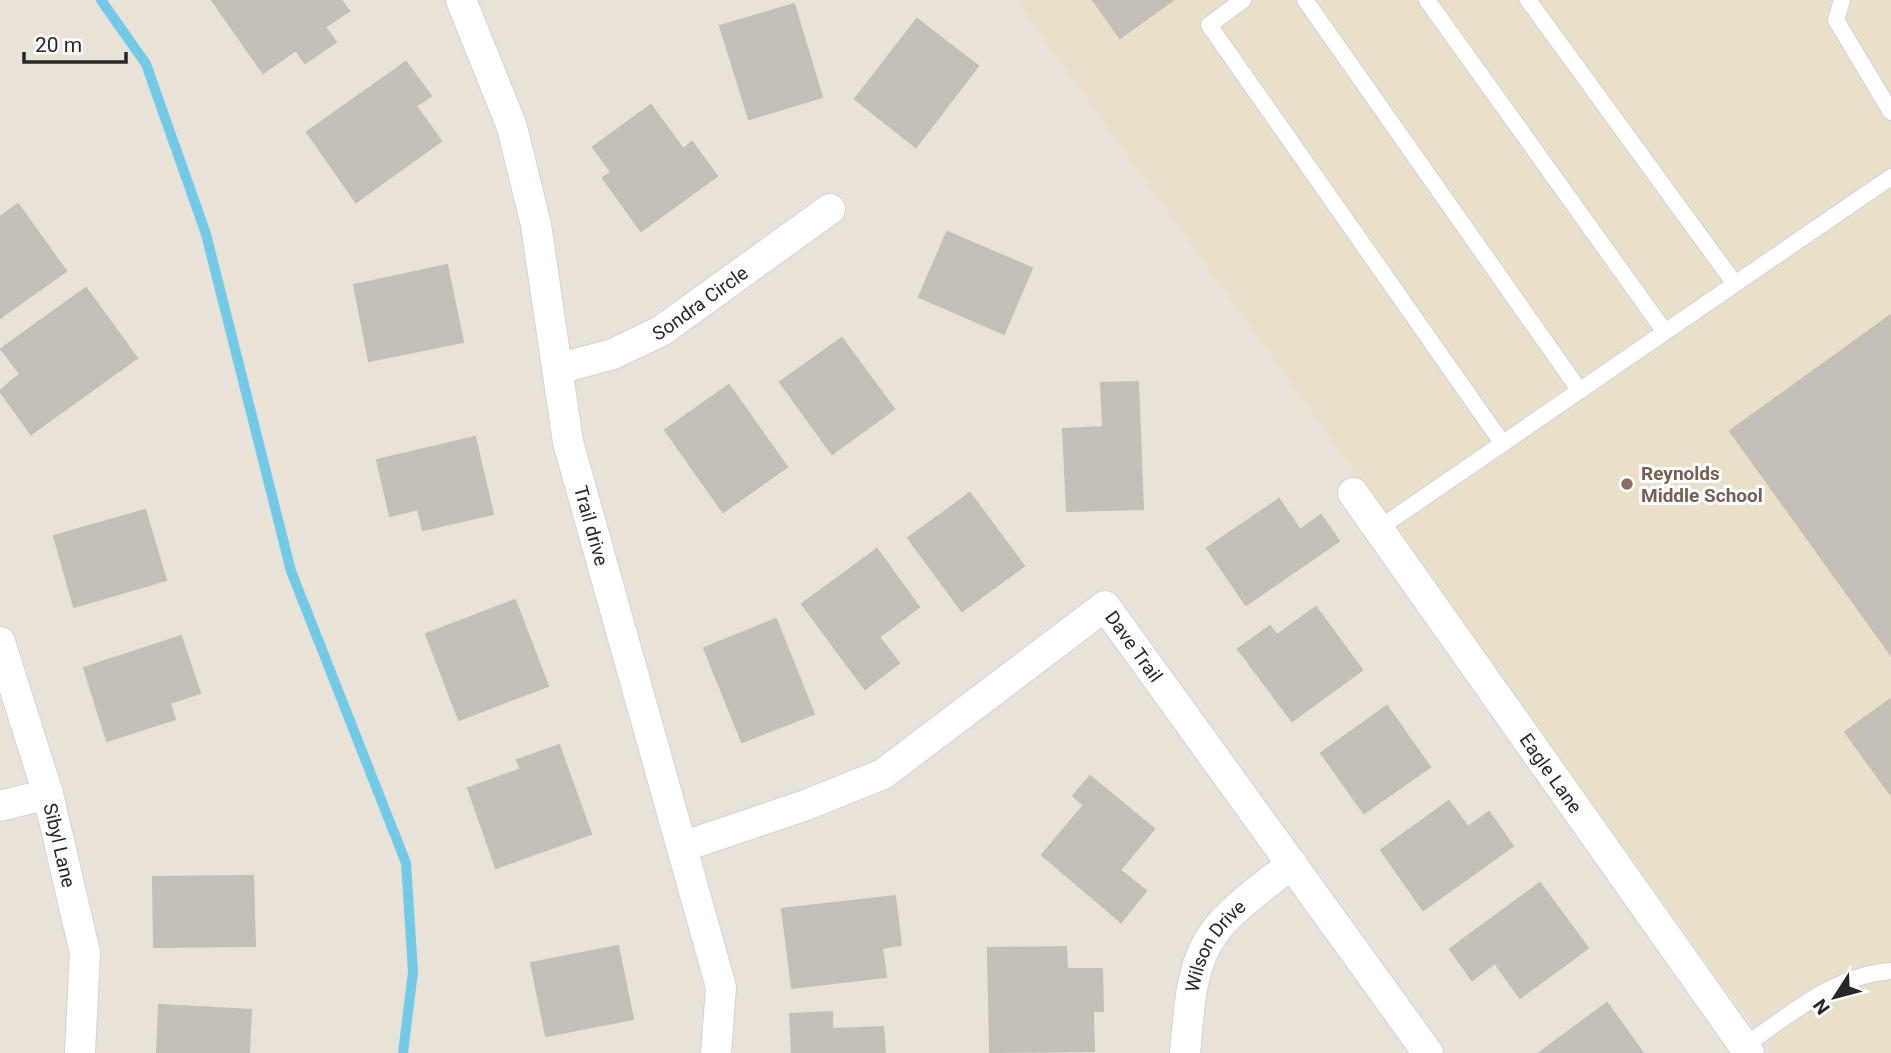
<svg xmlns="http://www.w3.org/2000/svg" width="1891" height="1053" font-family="Roboto,sans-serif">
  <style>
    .education { fill: #eadfc9 }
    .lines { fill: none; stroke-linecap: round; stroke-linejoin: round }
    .stream { stroke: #72cae6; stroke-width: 10 }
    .building { fill: #c4bfb9; stroke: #c4beb3; stroke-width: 2 }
    .service-casing { stroke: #cfd2df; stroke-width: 18 }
    .minor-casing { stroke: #cfd2df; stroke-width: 32 }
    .service { stroke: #fff; stroke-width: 16 }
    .minor { stroke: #fff; stroke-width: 30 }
    .education-dot { fill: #8d6e63; stroke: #fff; stroke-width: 2.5 }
    .labels { text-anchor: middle; stroke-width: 6; stroke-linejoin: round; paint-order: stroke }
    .street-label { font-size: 19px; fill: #272727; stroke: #fff }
    .education-label { font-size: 19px; font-weight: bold; fill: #785e54; stroke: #fff; text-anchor: start }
  </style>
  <rect width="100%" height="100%" fill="#e9e2d9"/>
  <path class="education" d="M1016,0H1891V1053H1772Z"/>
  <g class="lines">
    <path class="stream" d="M101,0L146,64L206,234L291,571L406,863L413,972L403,1053"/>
  </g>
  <path class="building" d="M212,0H341L349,11L325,27L336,42L305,63L296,50L263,73Z
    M1093,0H1173L1120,38Z
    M794,4L822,97L749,119L720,26Z
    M917,19L978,66L916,147L855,99Z
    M406,62L431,96L416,106L441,141L356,202L307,132Z
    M651,105L683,149L692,142L717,176L641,231L603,178L611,172L593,147Z
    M18,204L66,271L0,318V217Z
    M947,232L1032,268L1004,334L919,297Z
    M447,265L463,342L369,361L354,285Z
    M86,288L137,358L31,434L0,391L20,374L1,349Z
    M1891,315V655L1730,431Z
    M842,338L894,409L832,454L780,382Z
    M1138,382L1143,509L1067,511L1063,429L1103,427L1101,383Z
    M729,385L787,467L723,512L665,430Z
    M475,437L493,514L423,530L418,509L390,516L377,460Z
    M970,493L1024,566L962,611L908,538Z
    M1279,499L1300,530L1321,515L1339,541L1246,605L1207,548Z
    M145,510L166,580L74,607L54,536Z
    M877,549L919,607L879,637L899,663L865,689L802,604Z
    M515,600L548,686L459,720L426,634Z
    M1316,607L1362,670L1292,721L1238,649L1270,626L1277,635Z
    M776,619L814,714L742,742L704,648Z
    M181,636L200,693L170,703L175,719L107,741L84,668Z
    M1891,699V795L1845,732Z
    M1387,706L1430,767L1364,813L1321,753Z
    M559,745L591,834L496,868L468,788L521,769L517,760Z
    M1090,776L1154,829L1120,870L1146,891L1121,922L1042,855L1084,805L1073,796Z
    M1449,801L1468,827L1489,812L1513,846L1423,910L1381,850Z
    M253,876L255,946L154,947L153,877Z
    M1540,883L1588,948L1520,998L1495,963L1472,980L1450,949Z
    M895,896L901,945L882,948L886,977L792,988L782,909Z
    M618,946L633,1019L546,1036L531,963Z
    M1066,947L1067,969H1102L1103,1011H1093L1094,1051L990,1052L988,948Z
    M1607,1003L1643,1053H1539Z
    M159,1005L251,1010L249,1053H157Z
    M832,1012V1029L883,1027L885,1053H792L790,1014Z"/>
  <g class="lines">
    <g class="service-casing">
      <path id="service" d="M1243,0L1209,25L1503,444
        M1305,0L1580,391
        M1427,0L1665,332
        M1528,0L1735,284
        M1842,0L1836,20L1891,112
        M1378,529L1891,177
        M1744,1046C1790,1015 1834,975 1891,971"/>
    </g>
    <g class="minor-casing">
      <g id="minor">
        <path id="s1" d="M461,0L512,127L536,225L568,442L721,987L716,1053"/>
        <path id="s2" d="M557,369L613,354L661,331L830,209"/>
        <path id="s3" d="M1353,493L1749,1053"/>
        <path id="s4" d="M0,642L48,794L85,953L80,1053"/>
        <path d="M0,806L48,794"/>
        <path id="s5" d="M682,847L806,805L883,774L1105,606L1428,1053"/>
        <path id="s6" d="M1185,1053C1189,1016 1189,975 1208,942C1224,913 1266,885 1292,864"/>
      </g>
    </g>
    <use href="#service" class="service"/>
    <use href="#minor" class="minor"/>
  </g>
  <circle class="education-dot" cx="1627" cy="484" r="7"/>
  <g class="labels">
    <g class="street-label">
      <text dy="7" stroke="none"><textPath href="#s2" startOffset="159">Sondra Circle</textPath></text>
      <text dy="7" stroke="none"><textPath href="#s1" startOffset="544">Trail drive</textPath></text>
      <text dy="7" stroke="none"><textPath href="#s5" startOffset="542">Dave Trail</textPath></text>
      <text dy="7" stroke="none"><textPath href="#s3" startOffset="343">Eagle Lane</textPath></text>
      <text dy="7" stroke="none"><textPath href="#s4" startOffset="212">Sibyl Lane</textPath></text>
      <text dy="7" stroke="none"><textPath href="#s6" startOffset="114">Wilson Drive</textPath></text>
    </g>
    <g class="education-label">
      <text x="1641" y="480">Reynolds<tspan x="1641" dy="22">Middle School</tspan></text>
    </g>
  </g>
  <g transform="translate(1835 997) rotate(234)" stroke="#ffffff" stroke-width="5" paint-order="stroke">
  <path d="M0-5L12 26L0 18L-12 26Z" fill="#272727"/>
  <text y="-10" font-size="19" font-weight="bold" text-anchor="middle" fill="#272727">N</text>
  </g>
  <path d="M24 52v10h102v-10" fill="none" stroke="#272727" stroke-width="3.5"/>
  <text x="35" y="52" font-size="21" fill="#272727" stroke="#ffffff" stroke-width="5" paint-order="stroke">20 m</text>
</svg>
